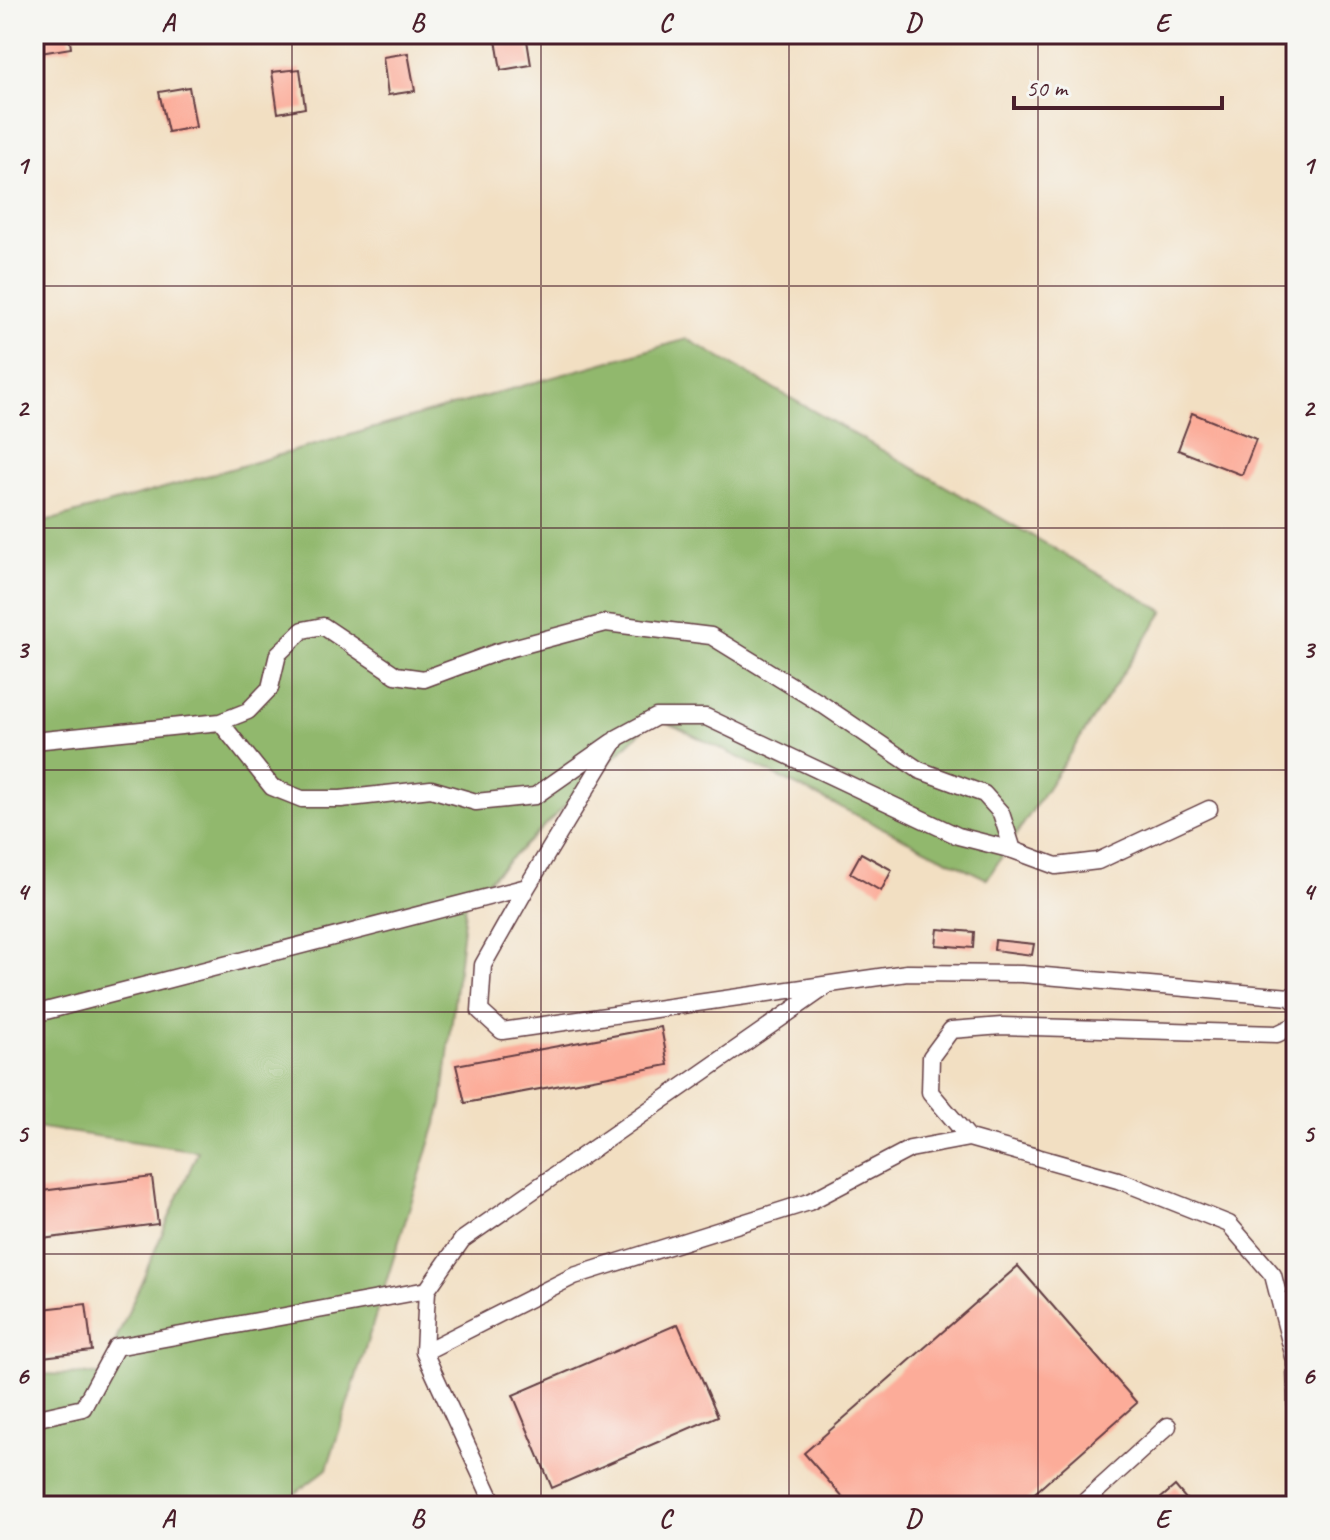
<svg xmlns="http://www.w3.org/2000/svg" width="1330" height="1540" font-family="Caveat,sans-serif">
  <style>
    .forest { fill: #91b86d; stroke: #6e6c4c; stroke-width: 2 }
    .building { fill: #fcac99 }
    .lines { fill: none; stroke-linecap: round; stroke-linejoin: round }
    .service-casing { stroke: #633c42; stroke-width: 19 }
    .service { stroke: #fff; stroke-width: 16 }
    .grid { fill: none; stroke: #4a1f2b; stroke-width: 2; stroke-opacity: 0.55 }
    .neatline { fill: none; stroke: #4a1f2b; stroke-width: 3 }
    .grid-label { font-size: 26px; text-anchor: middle; font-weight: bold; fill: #4a1f2b }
  </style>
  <rect width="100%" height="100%" fill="#f6f6f2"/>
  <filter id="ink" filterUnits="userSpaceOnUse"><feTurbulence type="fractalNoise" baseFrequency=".0125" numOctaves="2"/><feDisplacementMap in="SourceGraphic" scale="16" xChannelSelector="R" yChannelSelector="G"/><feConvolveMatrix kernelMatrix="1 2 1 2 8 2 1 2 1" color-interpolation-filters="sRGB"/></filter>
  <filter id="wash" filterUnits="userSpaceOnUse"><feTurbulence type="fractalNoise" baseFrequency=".006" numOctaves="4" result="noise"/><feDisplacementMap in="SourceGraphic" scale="32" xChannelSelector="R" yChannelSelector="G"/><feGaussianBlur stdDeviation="1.8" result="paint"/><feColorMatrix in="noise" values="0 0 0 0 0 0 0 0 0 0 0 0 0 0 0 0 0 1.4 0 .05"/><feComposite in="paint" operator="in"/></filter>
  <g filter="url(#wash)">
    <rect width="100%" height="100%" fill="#f2dfc2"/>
    <path class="forest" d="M687,339L1164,611L987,879L656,717L466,902L442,1105L327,1469L279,1506H34V1374L101,1375L198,1151L34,1127V525Z"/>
    <g id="blocks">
      <path class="building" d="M34,34H69L71,48L34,54Z
        M495,34H526L531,65L501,70Z
        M408,53L415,91L388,95L383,57Z
        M300,69L305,108L278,113L272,72Z
        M189,87L196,127L168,132L159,92Z
        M1192,413L1256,439L1242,475L1178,450Z
        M861,853L892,870L881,891L850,873Z
        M938,929L974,932L973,948L936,945Z
        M995,940L1034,944L1032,955L994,950Z
        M661,1027L668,1065L465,1103L456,1065Z
        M152,1177L158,1224L34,1240V1192Z
        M1018,1266L1137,1403L1020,1506H850L804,1453Z
        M86,1304L92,1351L34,1358V1310Z
        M678,1324L718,1416L552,1488L513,1395Z
        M1175,1486L1192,1506H1152Z"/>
    </g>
  </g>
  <g filter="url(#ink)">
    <use href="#blocks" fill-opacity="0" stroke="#633c42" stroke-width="2"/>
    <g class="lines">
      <g class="service-casing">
        <path id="service" d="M220,722L272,787L302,799H341L431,789L476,802L535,796L612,742
          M34,741L220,722L248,711L270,688L278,654L303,630L323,626L396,675L424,679L497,652L606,623L711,636L823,705L919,770L984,794L1001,813L1013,850
          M527,887L483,965L480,1011L502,1031L907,973L1022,974L1290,997L1296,1002
          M34,1014L527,887L617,738L656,717H706L958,836L1013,850L1056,866L1098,861L1209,809
          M969,1138L930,1092L931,1057L951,1030L1002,1026L1277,1034L1296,1025
          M424,1352L574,1276L809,1202L910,1149L969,1138L1118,1180L1229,1224L1273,1275L1295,1361L1296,1405
          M34,1419L83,1408L116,1347L427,1290
          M495,1506L424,1352L427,1290L462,1240L824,988
          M1080,1506L1168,1426"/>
      </g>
      <use href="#service" class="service"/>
    </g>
  </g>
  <path class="grid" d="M292,34V1506M541,34V1506M789,34V1506M1038,34V1506M34,286H1296M34,528H1296M34,770H1296M34,1012H1296M34,1254H1296"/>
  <rect width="1330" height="1540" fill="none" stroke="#f6f6f2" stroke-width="88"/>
  <path d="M1014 96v12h208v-12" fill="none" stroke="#4a1f2b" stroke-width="4"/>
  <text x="1026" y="96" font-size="24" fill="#4a1f2b" stroke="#f6f6f2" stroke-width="6" paint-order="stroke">50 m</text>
  <rect x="44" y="44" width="1242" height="1452" class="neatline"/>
  <g class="grid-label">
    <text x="168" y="31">A</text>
    <text x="417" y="31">B</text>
    <text x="665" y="31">C</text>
    <text x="913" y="31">D</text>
    <text x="1162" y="31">E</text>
    <text x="22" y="174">1</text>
    <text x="1308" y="174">1</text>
    <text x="22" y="416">2</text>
    <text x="1308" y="416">2</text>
    <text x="22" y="658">3</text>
    <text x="1308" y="658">3</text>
    <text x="22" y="900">4</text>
    <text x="1308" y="900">4</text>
    <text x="22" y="1142">5</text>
    <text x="1308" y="1142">5</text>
    <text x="22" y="1384">6</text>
    <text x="1308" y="1384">6</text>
    <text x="168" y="1527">A</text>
    <text x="417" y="1527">B</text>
    <text x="665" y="1527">C</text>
    <text x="913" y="1527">D</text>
    <text x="1162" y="1527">E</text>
  </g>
</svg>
